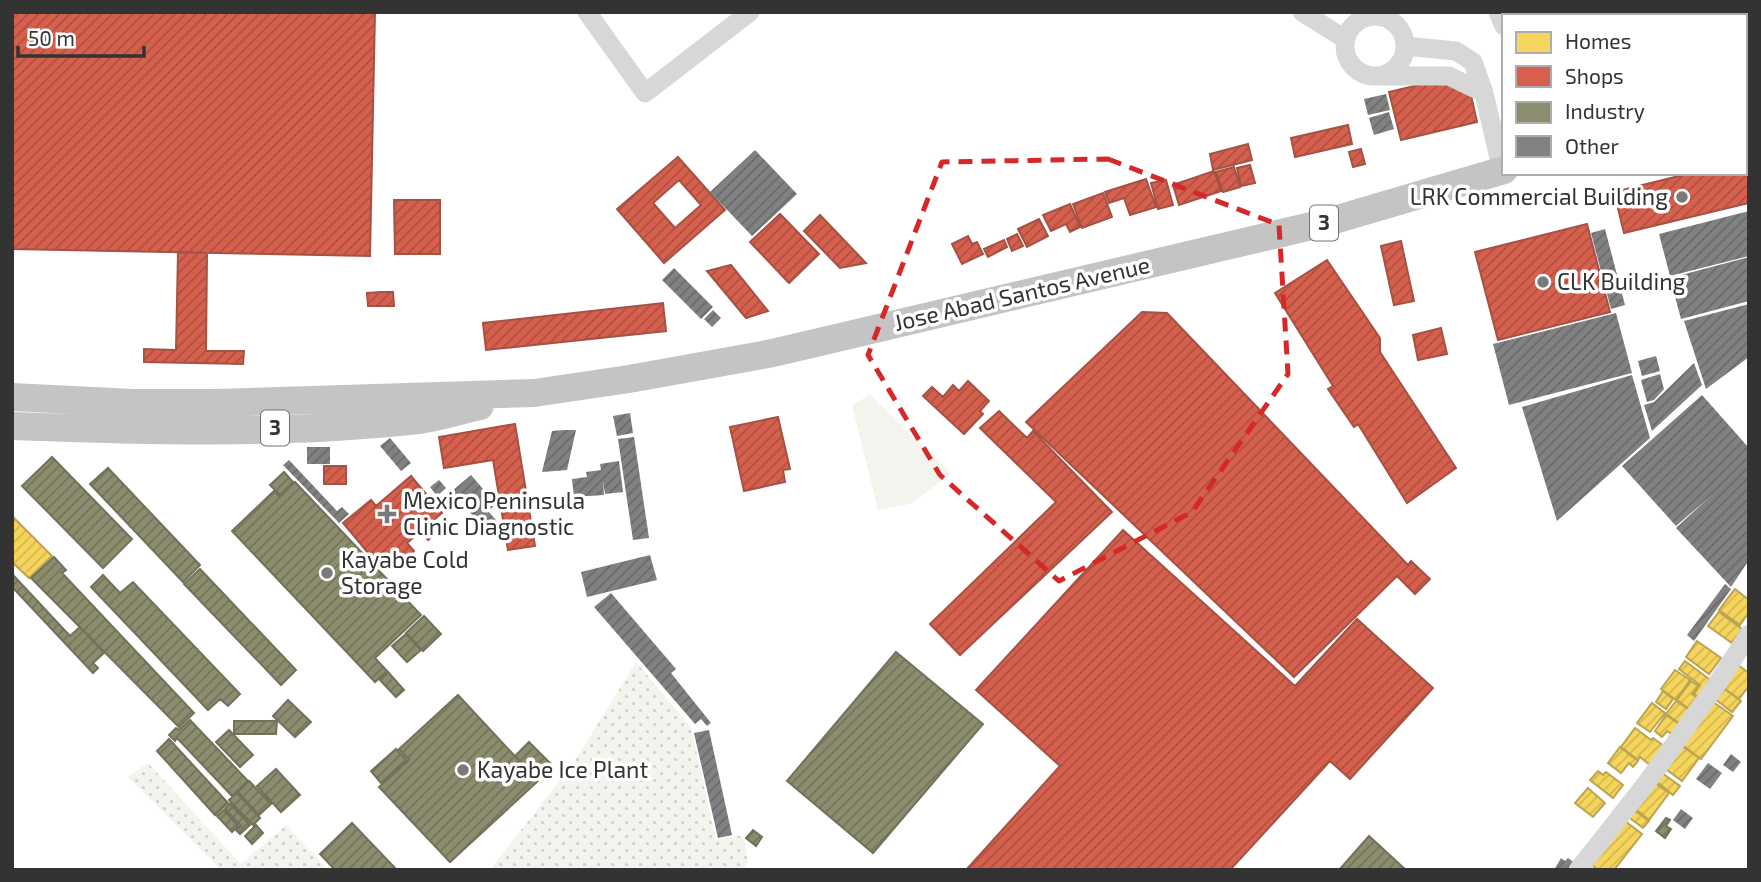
<svg xmlns="http://www.w3.org/2000/svg" width="1761" height="882" font-family="'Exo 2',sans-serif">
  <style>
    .grass { fill: url(#grass-dots) }
    .park { fill: #f1f5ed }
    .homes { fill: url(#homes-hatch); stroke: #bca450; stroke-width: 2 }
    .shops { fill: url(#shops-hatch); stroke: #a55245; stroke-width: 2; fill-rule: evenodd }
    .industry { fill: url(#industry-hatch); stroke: #71715c; stroke-width: 2 }
    .building { fill: url(#building-hatch) }
    .lines { fill: none; stroke-linecap: round; stroke-linejoin: round }
    .minor { stroke: #d7d7d7; stroke-width: 19 }
    .highway { stroke: #c4c4c4; stroke-width: 28 }
    .marked { fill: none; stroke: #d62828; stroke-width: 5; stroke-dasharray: 14 9; stroke-linejoin: round }
    .poi-dot { fill: #7a7a7a; stroke: #fff; stroke-width: 2.5 }
    .labels { text-anchor: middle; stroke-width: 7; stroke-linejoin: round; paint-order: stroke }
    .shield { fill: #fff; stroke: #707070; stroke-width: 2 }
    .shield-label { font-size: 21px; font-weight: bold; fill: #333 }
    .poi-label { font-size: 23px; fill: #333; stroke: #fff; text-anchor: start }
    .street-label { font-size: 23px; fill: #333; stroke: #fff }
  </style>
  <defs>
    <pattern id="grass-dots" width="8" height="8" patternUnits="userSpaceOnUse" patternTransform="scale(1.75)"><rect width="8" height="8" fill="#f1f5ed"/><path d="M2 2h.1M6 6h.1" fill="none" stroke="#cfd2cc" stroke-width="1.8" stroke-linecap="round"/></pattern>
    <pattern id="homes-hatch" width="6" height="6" patternUnits="userSpaceOnUse" patternTransform="scale(1.75)"><rect width="6" height="6" fill="#f6d55c"/><path d="M-1 1l2-2M0 6l6-6M5 7l2-2" fill="none" stroke="#d3b750"/></pattern>
    <pattern id="shops-hatch" width="6" height="6" patternUnits="userSpaceOnUse" patternTransform="scale(1.75)"><rect width="6" height="6" fill="#d6604d"/><path d="M-1 1l2-2M0 6l6-6M5 7l2-2" fill="none" stroke="#ae5041"/></pattern>
    <pattern id="industry-hatch" width="6" height="6" patternUnits="userSpaceOnUse" patternTransform="scale(1.75)"><rect width="6" height="6" fill="#8c8c6e"/><path d="M-1 1l2-2M0 6l6-6M5 7l2-2" fill="none" stroke="#73735b"/></pattern>
    <pattern id="building-hatch" width="6" height="6" patternUnits="userSpaceOnUse" patternTransform="scale(1.75)"><rect width="6" height="6" fill="#818181"/><path d="M-1 1l2-2M0 6l6-6M5 7l2-2" fill="none" stroke="#6a6a6a"/></pattern>
  </defs>
  <rect width="100%" height="100%" fill="#fff"/>
  <path class="grass" d="M636,662L691,727L716,840L743,835L748,862L742,870H490L575,761Z
    M148,763L241,864L286,825L329,870H221L128,777Z"/>
  <path class="park" d="M870,395L951,474L910,504L878,510L852,405Z"/>
  <path class="homes" d="M12,516L52,556L29,578L12,562Z
    M1735,589L1749,600V612L1740,625L1719,610Z
    M1719,612L1742,629L1732,643L1708,626Z
    M1697,641L1721,658L1709,674L1686,657Z
    M1685,661L1709,679L1701,699L1694,694L1700,685L1679,669Z
    M1734,662L1749,673V686L1739,699L1718,684Z
    M1675,670L1690,680L1676,700L1661,689Z
    M1691,681L1698,686L1692,694L1700,700L1692,711L1677,700Z
    M1719,685L1741,701L1732,712L1711,696Z
    M1663,691L1673,699L1666,709L1656,702Z
    M1709,699L1733,716L1701,759L1677,741Z
    M1676,701L1691,711L1682,725L1666,714Z
    M1652,703L1665,713L1650,732L1637,723Z
    M1666,715L1682,726L1674,736L1667,731L1662,737L1655,731Z
    M1635,728L1651,740L1653,738L1664,746L1650,765L1640,757L1638,760L1621,747Z
    M1679,744L1699,758L1682,781L1663,767Z
    M1620,747L1638,761L1633,767L1629,763L1621,773L1608,763Z
    M1598,771L1603,775L1606,772L1623,785L1613,798L1590,780Z
    M1662,773L1680,786L1673,795L1656,781Z
    M1652,781L1669,793L1649,820L1633,807Z
    M1588,788L1605,803L1593,817L1575,803Z
    M1631,808L1649,821L1643,828L1626,815Z
    M1621,818L1642,834L1614,870H1598L1587,861Z"/>
  <path class="shops" d="M12,12H375L370,256L12,249Z
    M1448,78L1469,86L1477,122L1401,140L1389,92Z
    M1348,125L1352,144L1295,157L1291,138Z
    M1248,144L1252,160L1213,170L1210,154Z
    M1361,149L1365,164L1353,167L1349,152Z
    M678,157L725,210L664,263L617,209ZM679,180L701,205L675,228L653,203Z
    M1749,159V203L1624,233L1614,192L1683,175L1682,173H1745V160Z
    M1250,165L1255,183L1241,186L1237,168Z
    M1234,167L1240,187L1223,192L1216,172Z
    M1214,171L1221,191L1179,205L1173,185Z
    M1146,179L1156,207L1130,215L1124,198L1109,203L1105,192Z
    M1166,180L1173,205L1158,209L1151,183Z
    M1103,193L1112,217L1082,228L1073,204Z
    M394,200H440V254H395Z
    M1070,204L1080,227L1070,232L1066,224L1051,231L1043,215Z
    M780,214L819,254L789,283L750,242Z
    M820,215L866,263L840,268L804,231Z
    M1039,219L1048,236L1027,247L1018,229Z
    M1587,224L1610,312L1498,340L1475,252Z
    M1017,234L1023,246L1012,251L1007,239Z
    M968,236L972,244L977,242L983,254L962,264L952,244Z
    M1004,240L1007,247L988,257L984,249Z
    M1401,241L1414,301L1394,305L1381,246Z
    M178,252L207,253L206,351H244L243,364L144,362V349L176,350Z
    M1327,260L1380,338V352L1456,468L1407,503L1358,424L1354,427L1328,389L1333,386L1275,293Z
    M731,265L768,311L746,318L707,271Z
    M382,292H393L394,306H368L367,293Z
    M663,303L666,331L486,350L483,323Z
    M1142,312L1167,313L1408,565L1411,561L1430,579L1415,594L1397,576L1294,677L1026,422Z
    M1441,328L1447,354L1418,360L1413,335Z
    M968,381L989,401L980,411L983,414L964,434L923,396L932,387L943,397L953,385L959,391Z
    M999,411L1027,438L1033,431L1112,512L960,655L930,624L1056,502L980,428Z
    M778,417L790,469L783,470L785,482L744,491L730,427Z
    M515,424L535,546L508,550L493,460L444,468L439,437Z
    M324,466H346V484H324Z
    M411,476L442,513L428,525L435,534L428,540L421,531L407,543L414,551L399,564L392,555L379,566L343,523L371,500L376,506Z
    M1123,530L1295,686L1357,619L1433,688L1350,779L1330,761L1230,870H966L1060,766L976,690Z"/>
  <path class="industry" d="M1567,12H1607L1609,16H1570Z
    M52,457L132,539L103,568L22,486Z
    M108,468L200,565L183,582L90,484Z
    M284,472L293,482L280,495L270,485Z
    M295,482L421,615L375,658L387,671L375,682L232,531L274,491L279,496Z
    M54,557L66,570L62,573L194,713L179,727L31,578Z
    M200,569L296,670L281,685L184,584Z
    M103,575L120,593L133,582L240,694L228,706L220,699L208,710L91,587Z
    M14,576L70,636L80,627L104,653L93,663L98,668L93,673L12,587Z
    M424,616L441,634L423,651L406,633Z
    M406,634L421,650L407,662L392,646Z
    M896,652L983,724L873,853L787,781Z
    M388,672L404,690L396,697L380,680Z
    M458,695L538,781L450,862L379,787L409,760L399,749Z
    M288,700L311,722L295,737L273,716Z
    M190,720L248,781L232,796L177,738L175,741L169,735L176,728L179,730Z
    M234,721H277L276,734H234Z
    M229,730L253,755L240,767L216,742Z
    M169,739L228,803L215,815L157,751Z
    M529,742L553,766L538,780L515,756Z
    M396,749L406,760L381,783L371,771Z
    M276,769L300,795L281,812L257,786Z
    M249,781L271,804L259,815L238,792Z
    M237,793L260,818L253,825L229,800Z
    M230,804L250,825L240,834L236,830L241,826L225,809Z
    M224,810L238,826L232,832L217,816Z
    M1666,818L1670,820L1666,826L1671,829L1665,838L1656,831Z
    M352,823L397,870H335L320,854Z
    M256,825L263,833L252,844L245,836Z
    M753,830L762,837L756,846L746,838Z
    M1369,836L1406,870H1339Z"/>
  <path class="building" d="M1386,94L1390,110L1368,115L1364,99Z
    M1389,112L1394,129L1374,135L1369,118Z
    M755,150L797,194L752,236L710,192Z
    M1749,211V256L1670,276L1659,234Z
    M1605,229L1625,305L1611,309L1591,233Z
    M1749,257V301L1681,319L1670,278Z
    M674,268L713,307L701,319L662,280Z
    M1749,304V357L1706,389L1684,321Z
    M713,310L721,318L712,327L704,319Z
    M1616,313L1632,373L1509,405L1493,344Z
    M1656,356L1660,371L1642,376L1638,361Z
    M1694,363L1702,385L1652,431L1644,405L1654,402Z
    M1660,374L1664,389L1654,400L1647,402L1641,380Z
    M1632,375L1650,438L1557,521L1522,407Z
    M1702,395L1749,448V560L1731,587L1676,528L1713,494L1676,526L1622,466Z
    M630,413L633,433L617,436L613,416Z
    M564,430H576L567,470L542,472L552,431Z
    M634,437L649,538L633,540L618,439Z
    M390,438L411,463L401,471L380,446Z
    M307,447H330V464H307Z
    M289,460L337,511L342,507L349,514L339,523L283,465Z
    M619,461L623,492L605,494L603,481L604,495L574,497L572,479L587,477L586,472L601,470L600,464Z
    M471,475L496,504L488,511L502,527L491,537L452,491Z
    M439,480L446,488L437,496L430,487Z
    M650,555L657,580L587,597L581,572Z
    M1725,584L1731,589L1694,641L1687,635Z
    M611,593L676,669L671,673L711,723L707,726L701,719L695,724L594,607Z
    M709,730L732,835L718,838L694,733Z
    M1731,754L1741,762L1733,772L1723,765Z
    M1708,763L1722,773L1710,789L1696,779Z
    M1681,809L1693,818L1685,829L1673,820Z
    M1561,858L1565,861L1568,858L1576,864L1571,870H1554Z"/>
  <g class="lines">
    <path class="minor" d="M587,12L645,93L750,12
      M1302,12L1345,39
      M1498,12L1504,26
      M1345 46a30 30 0 1 1 60 0a30 30 0 1 1-60 0Z
      M1405,46L1456,51L1473,62L1484,93L1502,171
      M1381,76H1449L1484,93
      M1578,870L1648,781L1715,687L1749,634"/>
    <path class="highway" d="M1745,111L1749,110
      M12,397L133,403H215L534,393L629,379L768,354L824,341L1324,223L1504,170
      M12,426C147,431 284,435 418,420C439,418 460,410 480,406"/>
  </g>
  <path class="marked" d="M1108,159L1279,225L1288,374L1192,512L1059,581L940,475L868,355L942,162Z"/>
  <g class="poi-dot">
    <circle cx="1682" cy="197" r="7"/>
    <circle cx="1543" cy="282" r="7"/>
    <path d="M383.5 503.5h7v7h7v7h-7v7h-7v-7h-7v-7h7z"/>
    <circle cx="327" cy="573" r="7"/>
    <circle cx="463" cy="770" r="7"/>
  </g>
  <g class="labels">
    <g class="shield">
      <rect x="1310" y="205.5" width="28" height="35" rx="5"/>
      <rect x="261" y="410.5" width="28" height="35" rx="5"/>
    </g>
    <g class="shield-label">
      <text x="1324" y="230">3</text>
      <text x="275" y="435">3</text>
    </g>
    <g class="poi-label">
      <text x="1668" y="205" text-anchor="end">LRK Commercial Building</text>
      <text x="1557" y="290">CLK Building</text>
      <text x="403" y="509">Mexico Peninsula<tspan x="403" dy="26">Clinic Diagnostic</tspan></text>
      <text x="341" y="568">Kayabe Cold<tspan x="341" dy="26">Storage</tspan></text>
      <text x="477" y="778">Kayabe Ice Plant</text>
    </g>
    <g class="street-label">
      <text transform="translate(1022 294) rotate(-13)" y="8">Jose Abad Santos Avenue</text>
    </g>
  </g>
  <rect width="1761" height="882" fill="none" stroke="#333333" stroke-width="28"/>
  <rect x="1502" y="14" width="245" height="161" fill="#ffffff" stroke="#adadad" stroke-width="2"/>
  <rect x="1516" y="32" width="35" height="21" fill="#f6d55c" stroke="#adadad" stroke-width="2"/>
  <text x="1565" y="49" font-size="21" fill="#333333">Homes</text>
  <rect x="1516" y="66" width="35" height="21" fill="#d6604d" stroke="#adadad" stroke-width="2"/>
  <text x="1565" y="84" font-size="21" fill="#333333">Shops</text>
  <rect x="1516" y="102" width="35" height="21" fill="#8c8c6e" stroke="#adadad" stroke-width="2"/>
  <text x="1565" y="119" font-size="21" fill="#333333">Industry</text>
  <rect x="1516" y="136" width="35" height="21" fill="#818181" stroke="#adadad" stroke-width="2"/>
  <text x="1565" y="154" font-size="21" fill="#333333">Other</text>
  <path d="M18 46v10h126v-10" fill="none" stroke="#333333" stroke-width="3.5"/>
  <text x="28" y="46" font-size="21" fill="#333333" stroke="#ffffff" stroke-width="5" paint-order="stroke">50 m</text>
</svg>
